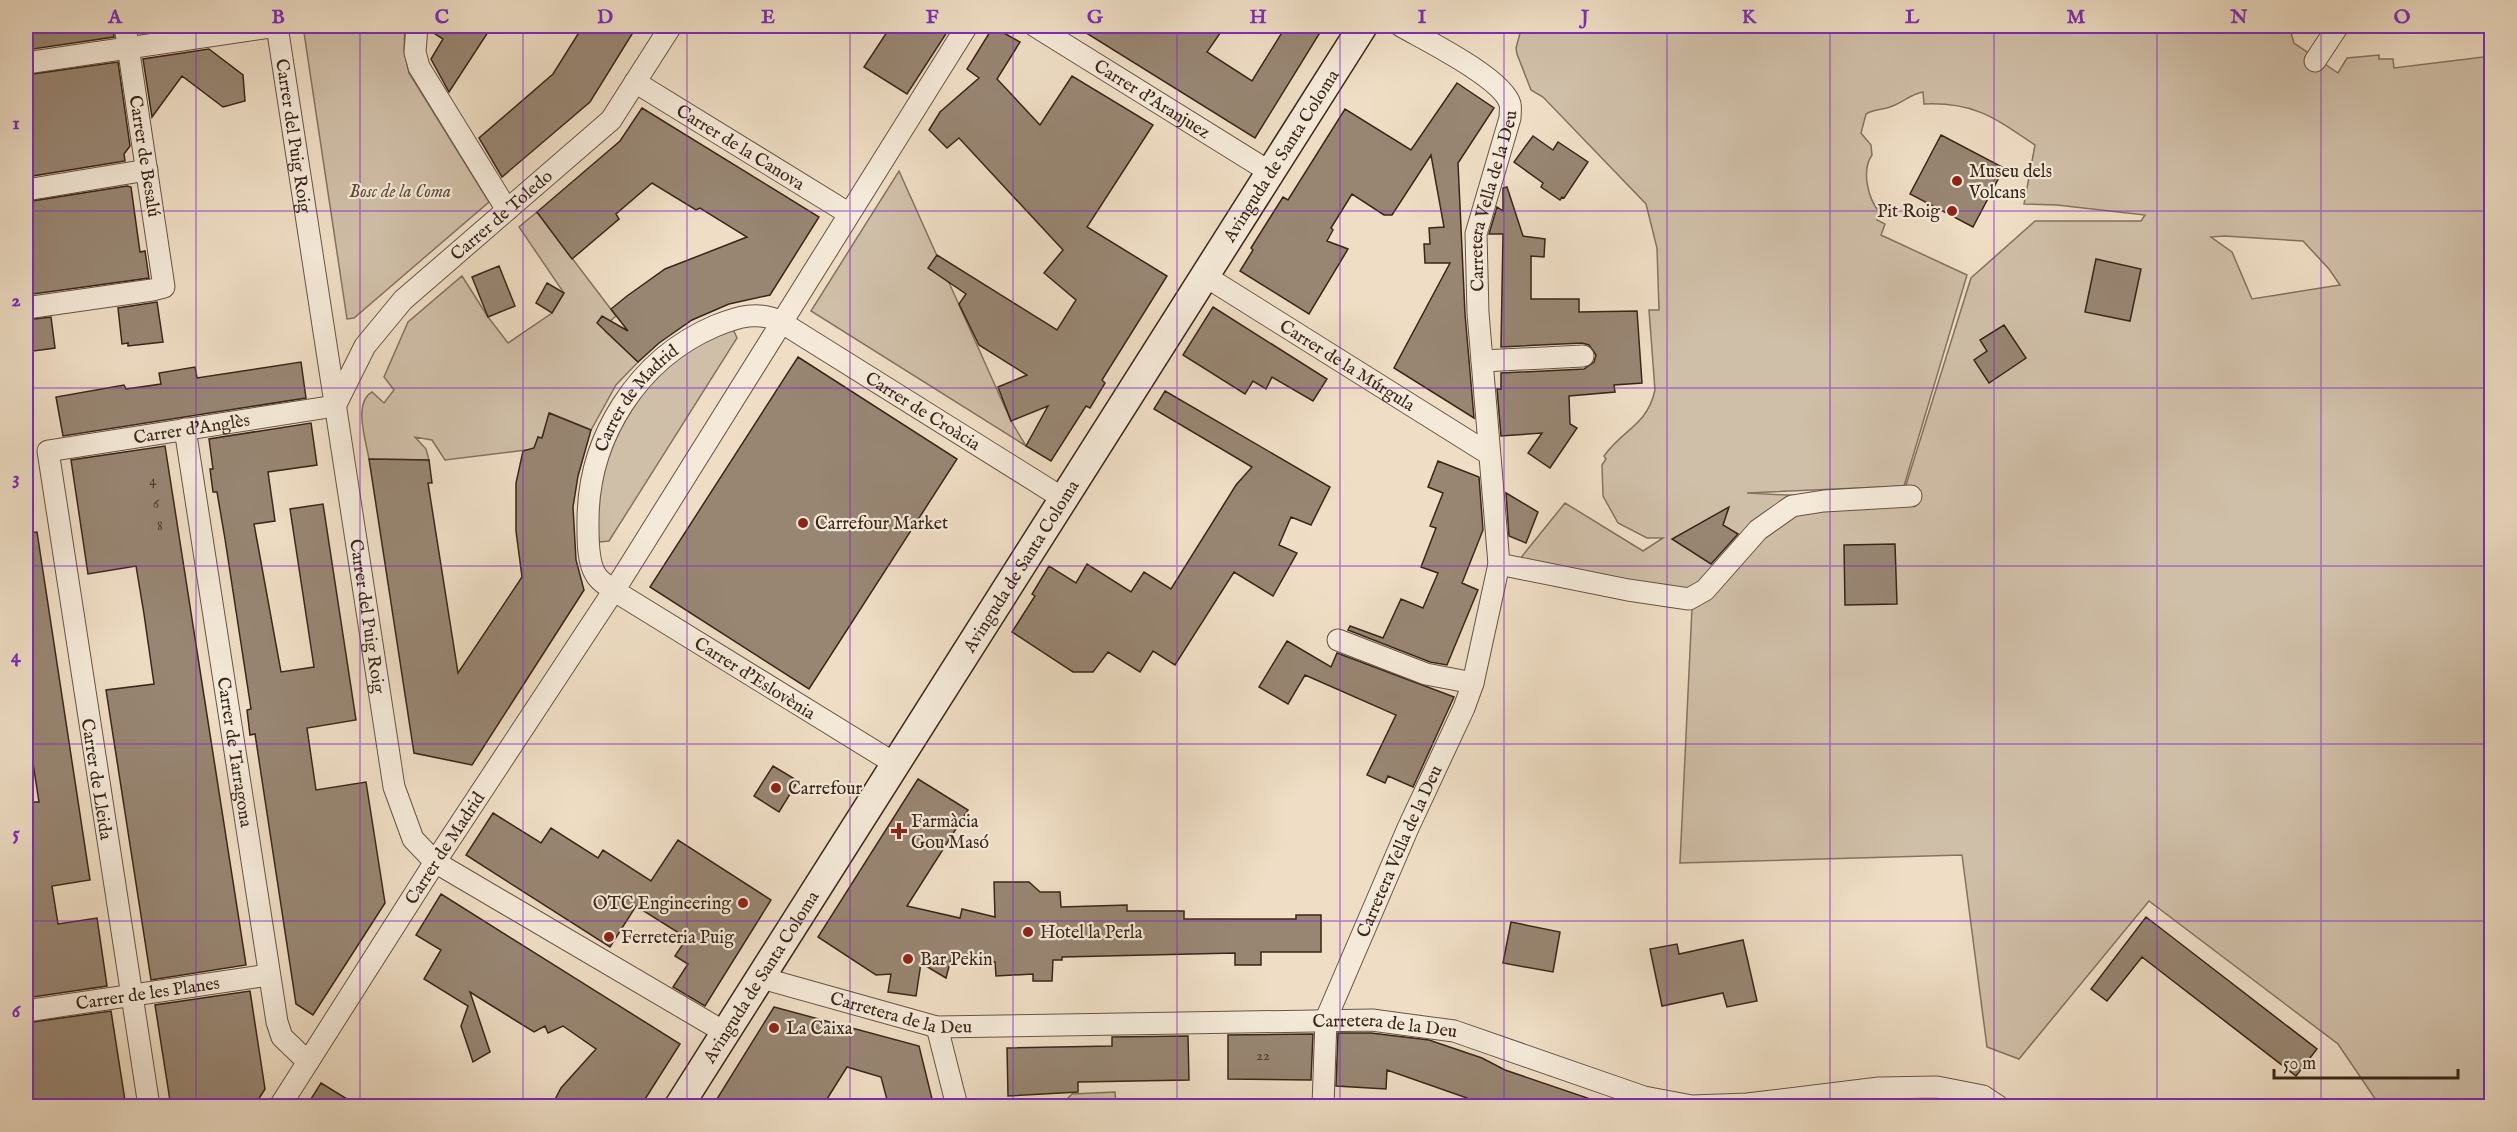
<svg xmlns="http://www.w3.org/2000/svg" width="2517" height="1132" font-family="'IM FELL English',serif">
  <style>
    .green { fill: #d0bfa8; stroke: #857261; stroke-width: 1.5; fill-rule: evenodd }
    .building { fill: #988673; stroke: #3a261a; stroke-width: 1.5 }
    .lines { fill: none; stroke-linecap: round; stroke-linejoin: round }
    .minor-casing { stroke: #675445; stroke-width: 23 }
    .secondary-casing { stroke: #3a261a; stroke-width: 31 }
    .minor { stroke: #f5ead9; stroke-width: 21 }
    .secondary { stroke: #f5ead9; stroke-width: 28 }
    .grid { fill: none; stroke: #7b2cbf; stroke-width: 1.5; stroke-opacity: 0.55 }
    .poi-dot { fill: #8f2418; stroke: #f5ead9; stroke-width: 2 }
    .labels { text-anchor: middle; stroke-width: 4.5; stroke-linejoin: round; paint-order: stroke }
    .number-label { font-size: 15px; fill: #523e30 }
    .street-label { font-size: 18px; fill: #3a261a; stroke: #f5ead9 }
    .poi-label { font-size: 18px; fill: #3a261a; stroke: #f5ead9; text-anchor: start }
    .park-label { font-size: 18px; font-style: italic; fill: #604c3e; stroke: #f5ead9 }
    .neatline { fill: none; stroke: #7b2cbf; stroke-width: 2 }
    .grid-label { font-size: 20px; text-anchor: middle; font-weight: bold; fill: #7b2cbf }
  </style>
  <rect width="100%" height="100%" fill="#efdec5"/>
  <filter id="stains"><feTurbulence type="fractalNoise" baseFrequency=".00333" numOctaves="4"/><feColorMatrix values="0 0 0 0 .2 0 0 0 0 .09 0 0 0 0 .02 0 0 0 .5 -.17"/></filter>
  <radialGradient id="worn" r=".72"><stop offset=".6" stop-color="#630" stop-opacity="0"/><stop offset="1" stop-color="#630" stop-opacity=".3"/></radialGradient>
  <path class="green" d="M303,26H405L404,51L409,73L489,202L354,318L347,319Z
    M1522,26H2289L2294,43L2338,73L2347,58L2379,55V59H2393L2394,68L2491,56V1106H2380L2338,1044L2149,901L2019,1059L1987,1047L1962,855L1680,863L1692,608L1519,560L1565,503L1643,551L1663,538H1647L1618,523L1603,496L1602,465L1606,459L1604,456C1623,429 1647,426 1655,390L1649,310H1659L1657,248L1646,204L1543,97L1531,90L1517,54L1516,48ZM1923,92L1924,104C1975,102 1995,118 2035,145L2024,204L2057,205L2145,215L2141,221H2035L1971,278L1901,501L1747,493L1904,486L1967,275L1881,235L1885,224L1877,220L1880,213C1868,199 1861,171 1872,155L1871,145L1861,133L1866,114C1874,109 1881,110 1890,107C1903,103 1910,94 1923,92ZM2224,236L2303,241L2329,269L2340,285L2252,299L2232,252L2211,237Z
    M899,171L1011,421L1026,446L811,311Z
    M537,212L616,316L606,325L605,331L638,362L616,385L591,430L550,413L542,438H538L534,449L445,460L432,440L415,437L426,449L429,460L369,459C366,441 353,403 372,392L384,403L394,390L384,377L408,322L462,276L488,317L508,343L552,313L564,293L519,227Z
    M733,329L737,338L609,541L599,542L597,519L599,491L609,451L639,394L682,353Z
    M1115,1092L1116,1104H1296V1106H1064L1063,1103L1072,1094Z"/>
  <path class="building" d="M26,26H113L114,37L26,50Z
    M138,26H164V30L139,33Z
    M430,26H492L449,92L431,59L443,39L429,30Z
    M583,26H637L590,102L502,177L479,138L553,74Z
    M891,26H951L907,94L864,67Z
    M1075,26H1225L1207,52L1252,81L1286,26H1324L1255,138Z
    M993,27L1020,42L997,79L1040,125L1072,76L1153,125L1087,227L1167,276L1102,380L1105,383L1090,408L1086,406L1051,461L1026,446L1048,406L1011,421L998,387L1027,375L979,345L959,304L966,294L928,268L937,255L1057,330L1076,300L1044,273L1063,250L959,138L947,148L929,130L940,112L979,78L967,69Z
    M209,49L243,75L245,101L223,107L182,76L152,117L143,59Z
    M118,62L130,146L124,154L125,161L26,177V75Z
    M1457,83L1494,108L1458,163L1465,314L1474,418L1394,368L1450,263H1425L1424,244H1430L1429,228L1444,227L1431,155L1392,215H1384L1352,194L1331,228L1333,230L1327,241L1348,249L1309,314L1240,271L1253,250L1251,248L1283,197L1288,200L1345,109L1411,150Z
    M642,108L819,217L770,295L729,304L692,320L659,343L638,362L597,323L602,316L628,331L611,309L627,296L665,269L747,237L700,208L696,210L652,183L616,214L619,219L572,259L537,212L620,141Z
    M1941,135L2004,168L1973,227L1910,194Z
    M1533,136L1553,150L1558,142L1588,162L1564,198L1562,197L1560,200L1541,187L1543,183L1514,162Z
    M127,186L131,187L140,252L145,251L149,278L26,295V202Z
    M1507,187L1523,236L1545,239L1544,257L1531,256V299H1579V312L1637,311L1642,383L1614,385L1615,392L1569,396L1570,424L1577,428L1550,468L1528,453L1542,433L1501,436L1497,389H1501V373L1584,369L1594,362L1596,355L1589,345L1582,343L1501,347L1503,234H1489L1497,207L1503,211V188Z
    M2096,259L2141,269L2130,321L2085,312Z
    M499,266L515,306L488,317L472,277Z
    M547,283L564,293L552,313L536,303Z
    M157,302L163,342L128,346V343L122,344L118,308Z
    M1213,307L1327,379L1313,401L1272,377L1266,389L1253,381L1245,394L1183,355Z
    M51,317L55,348L26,352V320Z
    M2004,325L2026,358L1989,383L1974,360L1987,351L1980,340Z
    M798,357L957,459L809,689L650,587Z
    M301,362L306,398L63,436L56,397L124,385L126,389L161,384L159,373L195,367L197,378Z
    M1165,391L1330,487L1311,525L1291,517L1279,545L1297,553L1273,596L1234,572L1175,665L1153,651L1140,672L1108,652L1093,672H1073L1012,632L1035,596L1032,594L1049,566L1076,583L1087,564L1131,592L1144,572L1171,589L1236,485L1252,467L1154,409Z
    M549,413L591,430L578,476L573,507L576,560L584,590L472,765L414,753L369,459L429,460L432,483H428L458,673L522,577L516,531V483L523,451L534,448L538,437L542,438Z
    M311,423L317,465L268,472L275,521L254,524L281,672L314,667L290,509L323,504L356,720L307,728L311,756L316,790L366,782L385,903L313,1015L296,1004L255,734L250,735L247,710L251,709L225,539L217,492H213L210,469H213L209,439Z
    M165,446L246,965L151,980L106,690L154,684L144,614L136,566L88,574L71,460Z
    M1438,461L1479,477L1483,530L1462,583L1478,590L1447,665L1430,662L1348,630L1350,626L1383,638L1401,599L1423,608L1438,573L1421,567L1436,528L1430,526L1443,493L1428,487Z
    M1506,493L1538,512L1526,543L1509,536Z
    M1729,507L1723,525L1738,534L1711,564L1672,539Z
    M37,532L90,880L52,886L58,924L97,918L107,986L26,998V802H39L26,718V679L29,678L26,651V533Z
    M1895,544L1897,604L1845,605L1844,545Z
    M1287,641L1331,667L1337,653L1454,697L1413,787L1388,776L1385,783L1367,775L1396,715L1305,675L1288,704L1259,687Z
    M773,766L798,781L779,812L754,796Z
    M918,779L968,810L907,906L960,918L962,909L995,917L994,882H1029L1040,892H1060L1061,907L1127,905V911H1184V919H1296V915H1321V952H1261V965H1235V953L1062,957V960H1053L1052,981H1033V974L996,976L995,962L952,955L946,978L921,963L916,996L888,992L891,974L876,975L818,937Z
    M493,813L541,843L551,828L598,858L603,850L651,881L678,840L771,900L705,1006L673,987L688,964L675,956L687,938L636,906L610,947L466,855Z
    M441,894L680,1044L640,1107H551L561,1088L596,1049L563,1026L548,1033L545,1026L534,1032L470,992L490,1052L473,1062L461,1026L468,1006L424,979L441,950L416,935Z
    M2146,917L2317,1049L2296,1076L2142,957L2107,1001L2091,989Z
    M1511,922L1560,932L1553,972L1503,963Z
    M1743,940L1757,1001L1727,1007L1723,993L1662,1006L1650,949L1677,944L1679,954Z
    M250,991L265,1089L258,1100L219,1107H171L155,1005Z
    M774,1007L919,1046L934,1107H889L881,1077L847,1067L822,1107H712Z
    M111,1011L126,1107H29L26,1085V1023Z
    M1338,1033H1371L1429,1040L1482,1058L1505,1070L1605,1104V1107H1464L1467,1098L1387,1070L1386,1089L1336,1086Z
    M1313,1034L1311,1080L1228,1079V1035Z
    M1188,1036L1189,1080L1078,1082V1092L1008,1096L1007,1048L1112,1046V1037Z
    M321,1083L360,1107H306Z"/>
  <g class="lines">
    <g class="minor-casing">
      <g id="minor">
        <path id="s1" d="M277,26L394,787L413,839L435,862L726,1033"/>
        <path d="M417,26L415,52L419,67L507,210"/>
        <path id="s2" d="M1035,26L1270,172"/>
        <path d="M2315,61L2338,26"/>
        <path d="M26,63L277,26"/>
        <path id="s3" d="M635,82L848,213"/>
        <path d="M26,190L147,170"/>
        <path id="s4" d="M1205,276L1489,454"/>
        <path d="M26,308L152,290L164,287L125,26"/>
        <path d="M1482,361L1583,356"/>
        <path id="s5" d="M185,429L277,1022L282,1037L308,1062"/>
        <path d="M1499,564L1628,590L1689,599L1705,590L1758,530L1792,506L1824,501L1911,496"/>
        <path d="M1338,640L1426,674L1473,683"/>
        <path id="s6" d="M897,765L613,590C608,586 599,581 596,575C587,562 588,536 588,521C588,437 638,359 715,326C737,317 759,310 781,322L1064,499"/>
        <path id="s7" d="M762,978L937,1027L1372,1020L1454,1031L1644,1097L1692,1106L1747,1104L1879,1088L1937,1087L1983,1096L1998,1106"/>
        <path id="s8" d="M26,1011L269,975"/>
        <path d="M937,1027L957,1106"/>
        <path id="s9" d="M149,1106L48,451L335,406L365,346L403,300L611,120L671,26"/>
        <path id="s10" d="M280,1106L435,862L622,578L967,26"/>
        <path id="s11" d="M1323,1106L1326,1019L1408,828L1464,708L1473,683L1499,564L1478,313L1476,234L1510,118C1510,114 1511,108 1510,104C1503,78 1425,40 1401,26"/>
      </g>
    </g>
    <g class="secondary-casing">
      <g id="secondary">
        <path id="s12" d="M679,1106L1363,26"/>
      </g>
    </g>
    <use href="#minor" class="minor"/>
    <use href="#secondary" class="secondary"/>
  </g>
  <path class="grid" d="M196,26V1106M360,26V1106M523,26V1106M687,26V1106M850,26V1106M1013,26V1106M1177,26V1106M1340,26V1106M1504,26V1106M1667,26V1106M1830,26V1106M1994,26V1106M2157,26V1106M2321,26V1106M26,211H2492M26,388H2492M26,566H2492M26,744H2492M26,921H2492"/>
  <g class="poi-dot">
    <circle cx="1957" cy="181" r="6"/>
    <circle cx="1952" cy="211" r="6"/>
    <circle cx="803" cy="523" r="6"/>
    <circle cx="776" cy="788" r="6"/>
    <path d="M896 822h6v6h6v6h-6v6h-6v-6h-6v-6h6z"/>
    <circle cx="743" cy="903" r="6"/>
    <circle cx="1028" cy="932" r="6"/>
    <circle cx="609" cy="937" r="6"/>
    <circle cx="908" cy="959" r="6"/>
    <circle cx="774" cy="1028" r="6"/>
  </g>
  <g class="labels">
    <g class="number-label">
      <text x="153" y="485">4</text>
      <text x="156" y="508">6</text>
      <text x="160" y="530">8</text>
      <text x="1263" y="1060">22</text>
    </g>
    <g class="street-label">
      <text dy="6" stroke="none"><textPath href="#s2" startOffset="138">Carrer d'Aranjuez</textPath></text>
      <text dy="6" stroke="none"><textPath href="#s1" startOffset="111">Carrer del Puig Roig</textPath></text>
      <text dy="6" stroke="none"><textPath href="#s3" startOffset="124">Carrer de la Canova</textPath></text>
      <text dy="6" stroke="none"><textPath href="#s12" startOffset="1125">Avinguda de Santa Coloma</textPath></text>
      <text transform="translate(145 156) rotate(81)" y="6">Carrer de Besalú</text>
      <text dy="6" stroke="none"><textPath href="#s11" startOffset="942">Carretera Vella de la Deu</textPath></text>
      <text dy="6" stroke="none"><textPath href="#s9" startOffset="1210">Carrer de Toledo</textPath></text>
      <text dy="6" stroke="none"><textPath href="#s4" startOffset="168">Carrer de la Múrgula</textPath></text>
      <text dy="6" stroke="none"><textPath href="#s6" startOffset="548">Carrer de Madrid</textPath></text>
      <text dy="6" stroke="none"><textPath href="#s6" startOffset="894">Carrer de Croàcia</textPath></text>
      <text dy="6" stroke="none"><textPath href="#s9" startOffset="808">Carrer d'Anglès</textPath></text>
      <text dy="6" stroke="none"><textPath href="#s12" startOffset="639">Avinguda de Santa Coloma</textPath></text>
      <text dy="6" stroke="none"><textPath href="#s1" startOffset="597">Carrer del Puig Roig</textPath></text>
      <text transform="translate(755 678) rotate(32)" y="6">Carrer d'Eslovènia</text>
      <text dy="6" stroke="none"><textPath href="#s5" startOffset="327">Carrer de Tarragona</textPath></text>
      <text transform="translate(97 779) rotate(81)" y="6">Carrer de Lleida</text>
      <text dy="6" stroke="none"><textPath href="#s10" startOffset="306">Carrer de Madrid</textPath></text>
      <text dy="6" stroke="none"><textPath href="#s11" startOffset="270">Carretera Vella de la Deu</textPath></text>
      <text dy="6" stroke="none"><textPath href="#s12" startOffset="153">Avinguda de Santa Coloma</textPath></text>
      <text dy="6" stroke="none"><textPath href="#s8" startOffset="123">Carrer de les Planes</textPath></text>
      <text dy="6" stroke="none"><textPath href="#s7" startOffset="144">Carretera de la Deu</textPath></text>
      <text dy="6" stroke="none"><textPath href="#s7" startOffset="630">Carretera de la Deu</textPath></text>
    </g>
    <g class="poi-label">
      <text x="1969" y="177">Museu dels<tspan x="1969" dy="21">Volcans</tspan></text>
      <text x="1940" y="217" text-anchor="end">Pit Roig</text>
      <text x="815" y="529">Carrefour Market</text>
      <text x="788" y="794">Carrefour</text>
      <text x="911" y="827">Farmàcia<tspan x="911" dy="21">Gou Masó</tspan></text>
      <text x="731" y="909" text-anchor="end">OTC Engineering</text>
      <text x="1040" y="938">Hotel la Perla</text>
      <text x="621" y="943">Ferreteria Puig</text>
      <text x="920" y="965">Bar Pekin</text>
      <text x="786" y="1034">La Caixa</text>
    </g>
    <g class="park-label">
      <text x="400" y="197">Bosc de la Coma</text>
    </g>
  </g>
  <rect width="2517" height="1132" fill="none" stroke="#efdec5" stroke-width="66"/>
  <path d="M2274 1069v9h184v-9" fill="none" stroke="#3a261a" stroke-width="3"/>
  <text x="2283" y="1069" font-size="18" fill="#3a261a" stroke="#f5ead9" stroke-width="4.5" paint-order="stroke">50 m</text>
  <rect x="33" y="33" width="2451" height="1066" class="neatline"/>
  <g class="grid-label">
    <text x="115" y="23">A</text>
    <text x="278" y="23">B</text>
    <text x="442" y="23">C</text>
    <text x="605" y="23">D</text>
    <text x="768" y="23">E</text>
    <text x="932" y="23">F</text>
    <text x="1095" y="23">G</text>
    <text x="1258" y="23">H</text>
    <text x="1422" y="23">I</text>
    <text x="1585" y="23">J</text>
    <text x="1749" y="23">K</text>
    <text x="1912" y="23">L</text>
    <text x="2076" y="23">M</text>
    <text x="2239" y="23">N</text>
    <text x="2402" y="23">O</text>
    <text x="16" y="129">1</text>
    <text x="16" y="306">2</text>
    <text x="16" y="484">3</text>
    <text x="16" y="662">4</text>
    <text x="16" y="839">5</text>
    <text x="16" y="1017">6</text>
  </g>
  <rect width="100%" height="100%" filter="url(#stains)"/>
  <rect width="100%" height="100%" fill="url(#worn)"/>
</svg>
